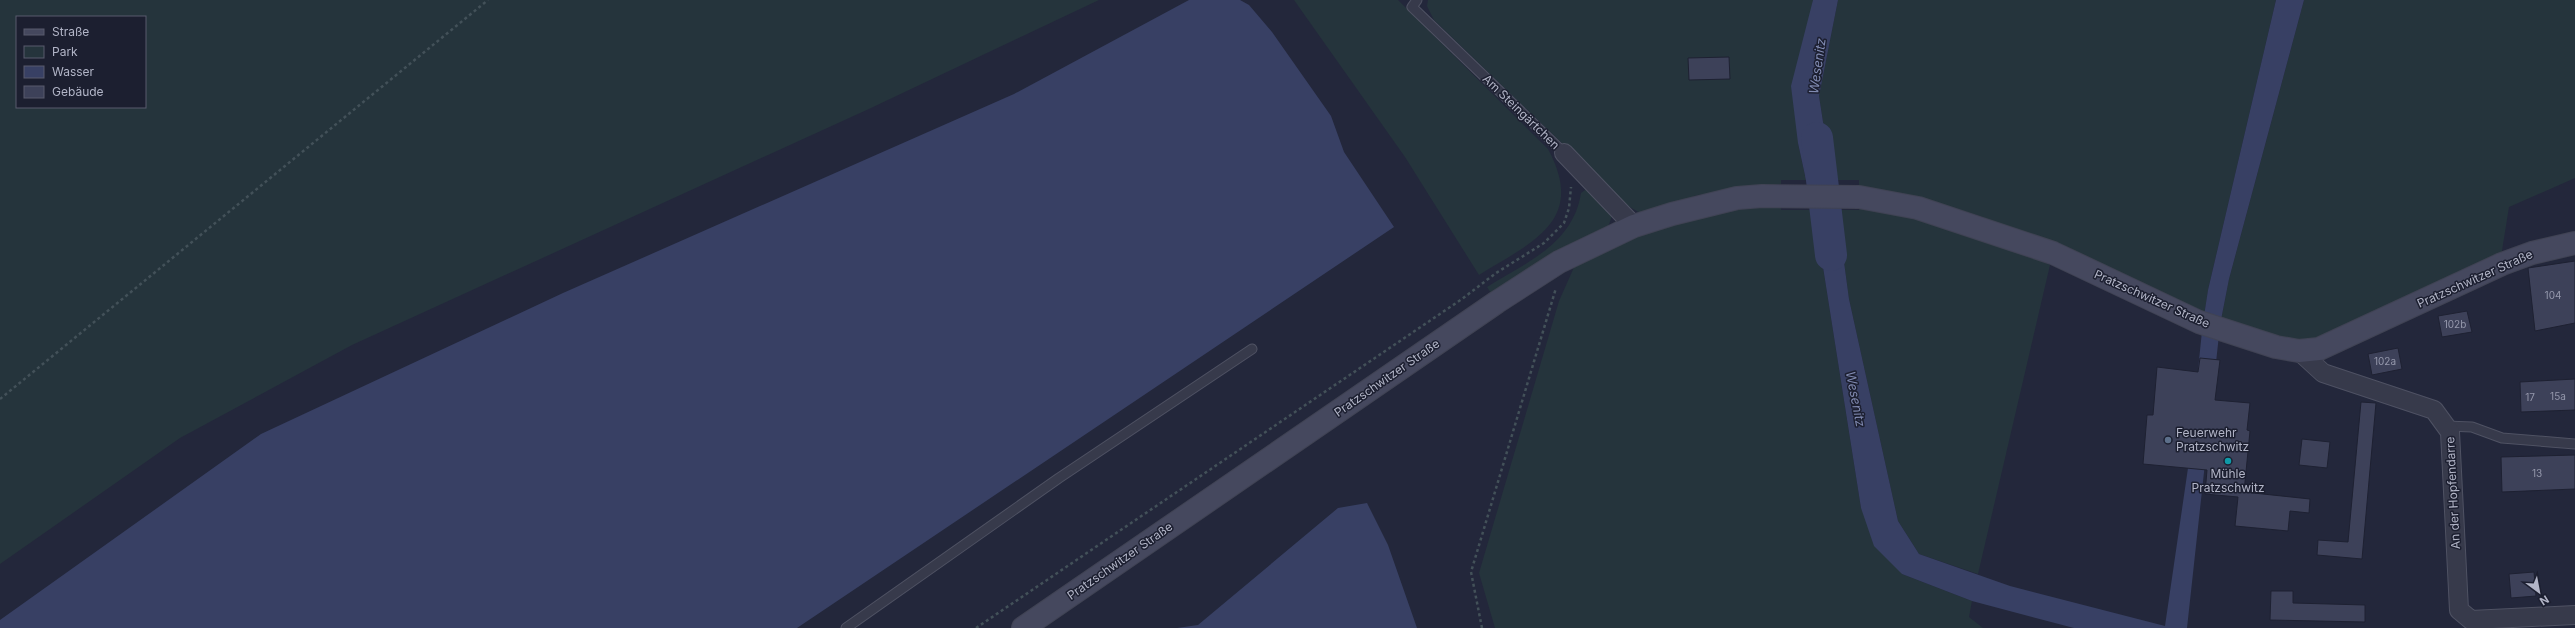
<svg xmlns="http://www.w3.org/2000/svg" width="2575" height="628" font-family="Inter,sans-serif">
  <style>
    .green { fill: #25343c; fill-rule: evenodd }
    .water { fill: #384064 }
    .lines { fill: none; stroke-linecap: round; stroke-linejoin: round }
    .river { stroke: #384064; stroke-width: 32 }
    .building { fill: #3d4159; stroke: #1e2132 }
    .lane-casing { stroke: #4f5263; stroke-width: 11 }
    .street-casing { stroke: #4f5263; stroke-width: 20 }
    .secondary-casing { stroke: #404354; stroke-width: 24 }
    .path { stroke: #435159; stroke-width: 2.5; stroke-dasharray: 3 3; stroke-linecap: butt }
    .lane { stroke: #373a4b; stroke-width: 9 }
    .street { stroke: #373a4b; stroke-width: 18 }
    .secondary { stroke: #45485e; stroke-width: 22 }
    .service-dot { fill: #5c6f8a; stroke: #1c1f30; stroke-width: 1.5 }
    .culture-dot { fill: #0f9aa8; stroke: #1c1f30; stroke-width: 1.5 }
    .labels { text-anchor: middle; stroke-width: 3; stroke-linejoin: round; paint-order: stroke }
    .number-label { font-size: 10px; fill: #9598ac }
    .street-label { font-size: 12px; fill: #b2b5c7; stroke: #1c1f30 }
    .poi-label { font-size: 12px; fill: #b2b5c7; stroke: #1c1f30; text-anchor: start }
    .water-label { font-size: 13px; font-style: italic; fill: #818bb2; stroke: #1c1f30 }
  </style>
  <rect width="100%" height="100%" fill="#23273b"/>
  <path class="green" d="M0,0H1099L871,108L352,345L180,438L0,564ZM17,17H145V107H17Z
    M1294,0H1398L1548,149C1587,221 1532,242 1479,275L1405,157Z
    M1428,0H1813L1798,143L1806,180H1781V184L1698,195L1640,213L1625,204L1434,20L1427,6Z
    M1838,0H2276L2208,290L2204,316L1980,216L1918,197L1859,187V180H1832L1819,96Z
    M2304,0H2575V178L2509,207L2501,257L2321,338L2285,340L2221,320L2229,279Z
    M1588,188L1612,216L1608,227L1493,296L1487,287C1527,262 1573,244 1581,193Z
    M1781,205V210H1814L1861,508L1902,574L1972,601L1969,617L1983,628H1495L1479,573L1559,301L1575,265L1639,234L1736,208Z
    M1860,206L1915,215L1984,236L2050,265L1978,574L1919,554L1898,521L1849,299L1837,210H1859Z"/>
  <path class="water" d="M1189,0H1240L1249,5L1272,32L1331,116L1344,152L1394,227L797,628H0V620L261,434L563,293L1014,94Z
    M1813,0H1838L1819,96L1832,180H1806L1798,143L1791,86Z
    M2276,0H2304L2229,279L2221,320L2204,316L2208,290Z
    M1814,210H1837L1849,299L1898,521L1919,554L2010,586L2165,626L2188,468L2202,331L2219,335L2187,628H2074L1972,601L1902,574L1874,546L1861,508Z
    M1367,503L1388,545L1417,628H1177L1198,625L1338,508Z"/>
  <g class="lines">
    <path class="river" d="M1817,138L1831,255"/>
  </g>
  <path class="building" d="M1729,57L1730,79L1689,80L1688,58Z
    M2575,261V323L2535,331L2528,268Z
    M2467,311L2472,332L2442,337L2438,316Z
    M2398,348L2402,369L2372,375L2368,354Z
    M2200,358L2220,360L2215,400L2250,403L2247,430L2250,431L2244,492L2310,499L2309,513L2290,511L2288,531L2235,526L2238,497L2205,494L2207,470L2143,464L2147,415H2153L2157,367L2198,372Z
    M2575,379V410L2521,412L2520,382Z
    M2361,402L2376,403L2362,559L2317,555L2318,540L2348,542Z
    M2302,439L2330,442L2327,468L2299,465Z
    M2575,455V489L2502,492L2501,457Z
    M2534,572L2536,596L2511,598L2509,574Z
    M2271,591H2293V603L2365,605V622L2270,620Z"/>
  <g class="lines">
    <g class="lane-casing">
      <path id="lane" d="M1417,0L1412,7L1564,153
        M2446,426L2472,427L2502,438L2575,444
        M846,628L1059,478L1252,349"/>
    </g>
    <g class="street-casing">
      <path id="street" d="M1564,153L1634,226
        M2299,351L2323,373L2434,410L2450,432L2459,610L2471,620L2575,615"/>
    </g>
    <g class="secondary-casing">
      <path id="secondary" d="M1023,628L1497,302L1559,262L1634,226L1672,214L1737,198L1762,196L1859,197L1918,208L2053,253L2199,322L2276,347L2299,351L2319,349L2502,264L2532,253L2575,243"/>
    </g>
    <path class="path" d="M0,399L488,0
      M976,628L1462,299L1496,273L1544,243L1564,223L1569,208L1571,187
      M1482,628L1471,572L1556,288"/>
    <use href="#lane" class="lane"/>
    <use href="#street" class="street"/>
    <use href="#secondary" class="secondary"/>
  </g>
  <circle class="service-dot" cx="2168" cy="440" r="4"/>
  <circle class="culture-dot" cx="2228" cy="461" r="4"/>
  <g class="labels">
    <g class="number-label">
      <text x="2553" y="299">104</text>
      <text x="2455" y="328">102b</text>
      <text x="2385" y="365">102a</text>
      <text x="2558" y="400">15a</text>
      <text x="2530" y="401">17</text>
      <text x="2537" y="477">13</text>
    </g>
    <g class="street-label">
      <text transform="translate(1521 112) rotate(44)" y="4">Am Steingärtchen</text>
      <text transform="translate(2475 279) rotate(-24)" y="4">Pratzschwitzer Straße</text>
      <text transform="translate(2152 299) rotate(24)" y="4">Pratzschwitzer Straße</text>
      <text transform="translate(1387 378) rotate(-35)" y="4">Pratzschwitzer Straße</text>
      <text transform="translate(2453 493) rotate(-93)" y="4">An der Hopfendarre</text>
      <text transform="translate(1120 561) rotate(-35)" y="4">Pratzschwitzer Straße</text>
    </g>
    <g class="poi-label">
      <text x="2176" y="437">Feuerwehr<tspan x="2176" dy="14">Pratzschwitz</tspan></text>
      <text x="2228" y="478" text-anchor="middle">Mühle<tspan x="2228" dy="14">Pratzschwitz</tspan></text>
    </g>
    <g class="water-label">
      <text transform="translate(1817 66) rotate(-82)" y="5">Wesenitz</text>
      <text transform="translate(1856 399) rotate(79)" y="5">Wesenitz</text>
    </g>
  </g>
  <rect x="16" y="16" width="130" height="92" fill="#1c1f30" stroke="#585b6c"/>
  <rect x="24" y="29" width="20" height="6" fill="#45485e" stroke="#585b6c"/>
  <text x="52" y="36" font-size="12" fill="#b2b5c7">Straße</text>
  <rect x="24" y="46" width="20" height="12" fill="#25343c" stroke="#585b6c"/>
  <text x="52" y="56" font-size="12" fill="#b2b5c7">Park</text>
  <rect x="24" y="66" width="20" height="12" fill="#384064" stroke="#585b6c"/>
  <text x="52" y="76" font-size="12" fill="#b2b5c7">Wasser</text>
  <rect x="24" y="86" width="20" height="12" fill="#3d4159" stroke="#585b6c"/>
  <text x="52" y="96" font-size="12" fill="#b2b5c7">Gebäude</text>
  <g transform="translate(2539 592) rotate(148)" stroke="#1c1f30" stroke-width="3" paint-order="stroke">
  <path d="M0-3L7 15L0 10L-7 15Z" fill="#b2b5c7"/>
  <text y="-6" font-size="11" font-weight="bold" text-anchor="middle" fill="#b2b5c7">N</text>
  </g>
</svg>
